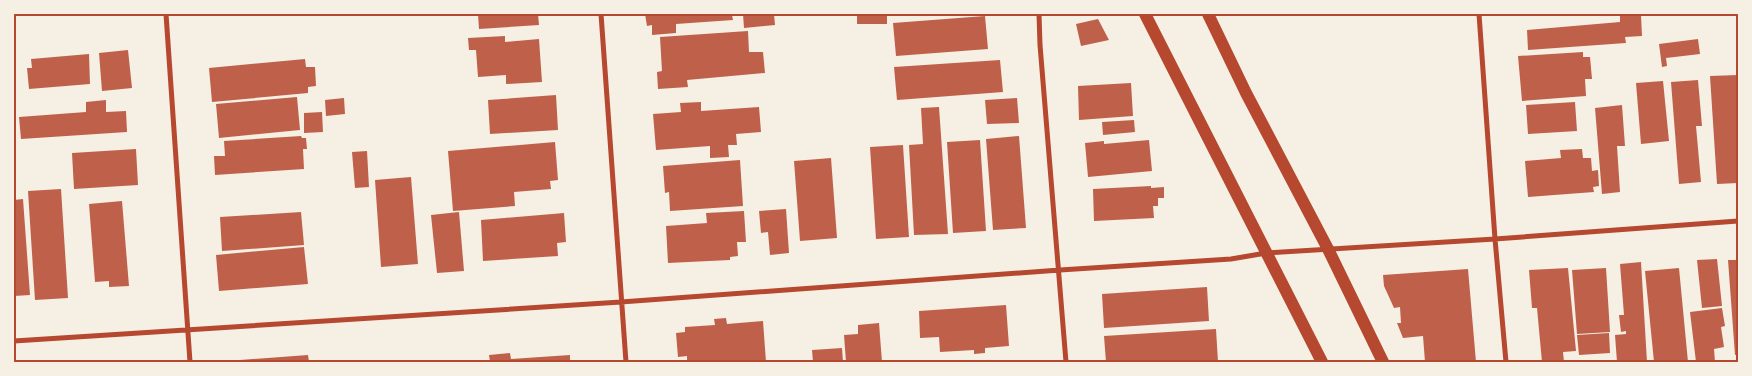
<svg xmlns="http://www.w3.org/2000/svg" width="1752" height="376" font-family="'Zilla Slab',serif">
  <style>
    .building { fill: #bf614a }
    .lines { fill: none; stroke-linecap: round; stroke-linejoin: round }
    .minor { stroke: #b5482f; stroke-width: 5 }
    .primary { stroke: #b5482f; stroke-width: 12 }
    .neatline { fill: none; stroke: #b5482f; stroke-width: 2 }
  </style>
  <rect width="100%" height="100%" fill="#f6efe4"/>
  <path class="building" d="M478,14H538L539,25L479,29Z
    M645,14H737V15H732L733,20L676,24V33L652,35V25L647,26Z
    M743,14H774L775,25L744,28Z
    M857,14H887V24H857Z
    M1641,15L1642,36L1625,37L1626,43L1528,50L1527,30L1620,22V16Z
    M985,16L988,49L896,56L893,23Z
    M1098,19L1109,40L1081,46L1076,24Z
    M748,31L749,52H763L765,73L687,80L688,87L658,89L657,72L662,71L660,37Z
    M505,36V42L539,39L542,82L506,84V75L478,77L476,50H469L468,38Z
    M1698,39L1700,54L1666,58L1667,66L1662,67L1659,44Z
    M128,50L132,88L102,91L99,53Z
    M1583,52V57H1590L1592,79H1585L1586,96L1522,101L1518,56Z
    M89,54L90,84L29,89L27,68H32L31,59Z
    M305,59L306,67H315L316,86L308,87V93L212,102L209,68Z
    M1000,60L1003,92L897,100L894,67Z
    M1738,75V183L1717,184L1710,76Z
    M1698,80L1702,126H1696L1701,182L1679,184L1671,82Z
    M1663,81L1669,141L1641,144L1636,83Z
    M1131,83L1133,116L1079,120L1078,86Z
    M556,95L558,130L490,134L488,100Z
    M297,97L300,130L219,138L216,104Z
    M344,98L345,114L326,116L325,100Z
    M1017,98L1019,123L987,124L985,100Z
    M106,100V112L126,111L127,132L21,139L19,117L86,112V102Z
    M701,102V111L759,107L761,132L736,134L737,145H728L729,157L710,158V146L656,150L653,114L681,112L680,103Z
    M1575,102L1577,131L1528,134L1526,105Z
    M1622,105L1625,146H1617L1620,192L1602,194L1595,108Z
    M939,107L948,234L914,235L909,145L923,144L921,108Z
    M322,112L323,132L304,133V113Z
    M1134,120L1135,132L1103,135L1102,122Z
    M301,136L302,138H306L307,149H303L304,169L215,175L214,156H225L224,141Z
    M1019,136L1026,228L993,230L986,139Z
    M980,140L986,231L953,233L947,142Z
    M1149,140L1152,171L1088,177L1085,143L1104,141V144Z
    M555,142L558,180L550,181L551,189L514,192L515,206L453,211L448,151Z
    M903,145L909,237L876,239L870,147Z
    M136,149L138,185L74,189L72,153Z
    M1582,149L1583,158H1591L1592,171L1598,170L1599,186L1593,187L1594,192L1528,197L1525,161L1561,158L1560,150Z
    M367,151L369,187L355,188L352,152Z
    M831,158L837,238L800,241L794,161Z
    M740,160L743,206L670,211L669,192L665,193L663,166Z
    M411,177L418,264L381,267L375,180Z
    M1151,186V188L1164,187V198H1158V206H1153L1154,218L1094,221L1093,189Z
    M61,189L68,298L35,300L28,191Z
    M23,199L30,295L14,296V200Z
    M122,201L129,286L109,287V281L95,282L89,204Z
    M786,209L789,253L770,255L768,232L761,233L759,211Z
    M744,211L746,242H737L738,256L730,257V260L668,263L666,226L707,223L706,213Z
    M301,212L304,245L222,251L220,217Z
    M459,212L464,271L437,273L431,215Z
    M564,213L566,242L557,243L558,256L483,261L481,220Z
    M304,247L308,284L219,291L216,255Z
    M1717,259L1722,306L1702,308L1697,260Z
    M1728,260H1738V355H1735Z
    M1641,262L1647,362H1617L1615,335L1626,334V331L1621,332L1619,315H1624L1620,264Z
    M1568,268L1576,351L1563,352L1564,362H1542L1537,308H1532L1529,270Z
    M1606,268L1610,332L1577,334L1572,270Z
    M1679,268L1688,362H1654L1645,271Z
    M1468,269L1476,362H1425L1423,336L1403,338L1397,323H1401L1400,307L1394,308L1384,286L1383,275Z
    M1207,287L1209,321L1104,328L1102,294Z
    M1006,305L1009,346L985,348V353L974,354V350L940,352L939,337L920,338L919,311Z
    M1722,308L1725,326L1721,327L1724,347L1714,349L1715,362H1696L1690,312Z
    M726,318L727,324L763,321L766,362H687V356L678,357L676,333L685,332V327L715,325L714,319Z
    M879,323L882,362H846L844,335L858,334V325Z
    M1216,329L1218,362H1106L1104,336Z
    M1609,333L1610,353L1579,355L1577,335Z
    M842,348L843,362H813L812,350Z
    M510,353L511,359L570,355V362H490L489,355Z
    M308,355L309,362H240V360Z"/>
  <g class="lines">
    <path class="minor" d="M166,14L190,362
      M601,14L626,362
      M1039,14L1040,45L1066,362
      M1479,14L1495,239L1506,362
      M14,341L621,302L1060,270L1231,259L1266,253L1495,239L1738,221"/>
    <path class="primary" d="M1145,14L1322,362
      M1208,14L1246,93L1328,249L1383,362"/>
  </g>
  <rect width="1752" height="376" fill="none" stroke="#f6efe4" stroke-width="30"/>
  <rect x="15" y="15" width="1722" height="346" class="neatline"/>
</svg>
